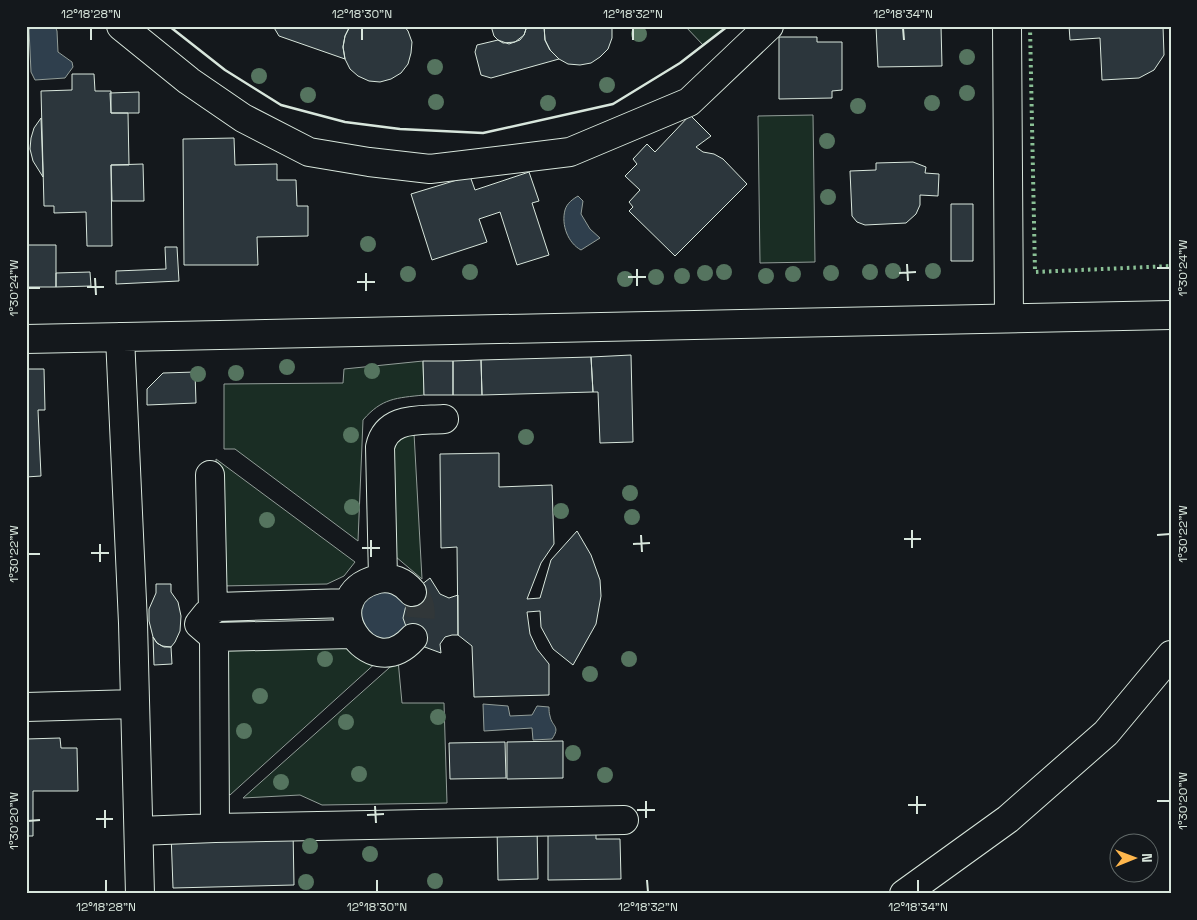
<svg xmlns="http://www.w3.org/2000/svg" width="1197" height="920" font-family="'Space Grotesk',sans-serif">
  <style>
    .green { fill: #1a2d24; stroke: #939e99 }
    .water { fill: #2f3f4d; stroke: #939e99 }
    .building { fill: #2c363c; stroke: #d8e6dc }
    .lines { fill: none; stroke-linecap: round; stroke-linejoin: round }
    .minor-tunnel { stroke: #313739; stroke-width: 28; stroke-dasharray: 28 14; stroke-linecap: butt }
    .minor-casing { stroke: #d8e6dc; stroke-width: 30 }
    .minor { stroke: #14181c; stroke-width: 28 }
    .hedge { stroke: #8ac095; stroke-width: 4; stroke-dasharray: 2.5 4; stroke-linecap: butt }
    .wall { stroke: #d8e6dc; stroke-width: 2.5 }
    .tree { fill: #55745f }
    .ticks { fill: none; stroke: #d8e6dc; stroke-width: 2 }
    .neatline { fill: none; stroke: #d8e6dc; stroke-width: 2 }
    .ticks-label { font-size: 12px; text-anchor: middle; fill: #d8e6dc }
  </style>
  <rect width="100%" height="100%" fill="#14181c"/>
  <path class="green" d="M685,26H728L703,45Z
    M813,115L815,262L760,263L758,116Z
    M423,361L424,395C396,398 382,398 363,420L358,541L235,449H224V384L343,383L344,369Z
    M398,433H414L422,579L389,551L384,455Z
    M216,459L355,562L344,576L327,584L220,586Z
    M346,638L379,660L230,795L223,788L224,648Z
    M398,660L402,703H444L447,803L322,805L300,795L243,798Z"/>
  <path class="water" d="M31,26H55L57,31L58,52L72,62L73,67L65,78L35,80L31,72L29,30Z
    M578,196L583,201L581,214L590,229L600,238L581,250C568,243 561,225 565,210C567,203 573,199 578,196Z
    M389,589L408,604L406,628C402,631 398,635 393,637C371,646 349,613 367,598C372,594 383,592 389,589Z
    M483,704L508,706L510,716L532,715L537,706L549,707C549,710 549,713 550,716C552,727 561,726 552,739L533,740L532,728L484,731Z"/>
  <path class="building" d="M273,26H350L345,36L343,47L345,59L279,36Z
    M350,26H404L408,31L412,42L411,53L408,64L401,73L391,79L380,82L369,81L358,76L350,69L345,59L343,47L345,36Z
    M491,26H527L524,35L520,40L509,44L498,40L494,36Z
    M527,26H544L545,40L550,50L559,59L491,78L481,75L475,52L477,45L498,40L503,43L515,42L524,35Z
    M544,26H612V38L608,49L600,57L591,63L580,65L568,64L559,59L550,50L545,40Z
    M876,26H941L942,66L878,67Z
    M1069,26H1163L1164,55L1154,70L1139,78L1102,80L1100,38L1070,40Z
    M779,37H817V42H842V90L832,91V98L779,99Z
    M72,74H94L95,91H111V113H128L129,165H111L112,246H87L86,212L54,213V206H44L41,91L72,90Z
    M139,92V113H111L110,93Z
    M690,115L711,136L696,147L703,152L714,154L723,159L747,184L675,256L629,211L633,207L629,202L640,190L625,176L637,164L633,159L647,144L655,152Z
    M41,118L43,174V177L33,161L30,149L31,138L34,128Z
    M234,138L235,165L277,164V180H296L297,206H308V236L257,237L258,265H184L183,139Z
    M913,162L926,167L925,173L939,174L938,196L920,195V205L916,214L906,223L865,225L857,222L852,216L850,171L876,170V163Z
    M143,164L144,201H112L111,165Z
    M529,172L539,201L532,203L549,255L517,265L500,212L479,219L487,242L432,260L411,194L470,176L475,190Z
    M951,204H973V261H951Z
    M26,245H56V287H26Z
    M165,247H177L179,281L116,284V271L166,269Z
    M90,272L91,286L56,287V273Z
    M631,355L633,442L600,443L598,392H593L591,357Z
    M591,357L593,392L482,395L481,360Z
    M481,360L482,395H453V361Z
    M423,361H453V395H424Z
    M26,369H44L45,410H38L41,476L26,477Z
    M195,372L196,403L147,405V389L163,373Z
    M499,453V487L552,485L554,544L541,563L527,599L540,598L551,560L577,531L591,555L600,580L601,596L596,624L573,665L553,649L541,627L540,611L527,612L530,634L537,649L549,664V695L474,697L472,646L458,635L457,547L441,548L440,454Z
    M430,578L440,594L449,598L458,595V635H452L445,637L440,644L441,653L422,646L408,632L403,618L407,601L416,589Z
    M156,584H171V592L178,602L181,616L180,631L175,642L171,647H164L157,643L153,637L149,621V609L156,593Z
    M153,637L157,643L162,646L171,647L172,664L154,665Z
    M60,738L61,748H77L78,791H33V836H26V739Z
    M563,741V778L507,779V742Z
    M505,742L506,778L450,779L449,743Z
    M537,826L538,879L498,880L497,827Z
    M596,826V839H620L621,879L548,880V827Z
    M293,830L294,885L173,888L171,833Z"/>
  <g class="lines">
    <path class="minor-tunnel" d="M412,592C424,604 423,625 413,638"/>
    <g class="minor-casing">
      <path id="minor" d="M121,26L189,81L243,118L309,152L369,162L430,169L570,152L689,102L769,26
        M1007,26L1009,318
        M120,337L133,623L140,894
        M26,339L1171,315
        M210,475L213,610
        M383,578L380,447C387,416 419,421 444,419
        M412,592C404,582 391,576 378,579C311,596 368,688 413,638
        M349,603L216,607L207,614L199,624L214,637L352,634
        M214,637L215,828L624,820
        M26,707L135,704
        M139,831L215,828
        M904,894L1008,819L1106,733L1171,655"/>
    </g>
    <use href="#minor" class="minor"/>
    <path class="hedge" d="M1030,26L1035,272L1171,266"/>
    <path class="wall" d="M169,26L225,70L281,105L345,122L400,129L483,133L613,104L680,63L728,26"/>
  </g>
  <g class="tree">
    <circle cx="639" cy="34" r="8"/>
    <circle cx="967" cy="57" r="8"/>
    <circle cx="435" cy="67" r="8"/>
    <circle cx="259" cy="76" r="8"/>
    <circle cx="607" cy="85" r="8"/>
    <circle cx="967" cy="93" r="8"/>
    <circle cx="308" cy="95" r="8"/>
    <circle cx="436" cy="102" r="8"/>
    <circle cx="548" cy="103" r="8"/>
    <circle cx="932" cy="103" r="8"/>
    <circle cx="858" cy="106" r="8"/>
    <circle cx="827" cy="141" r="8"/>
    <circle cx="828" cy="197" r="8"/>
    <circle cx="368" cy="244" r="8"/>
    <circle cx="893" cy="271" r="8"/>
    <circle cx="933" cy="271" r="8"/>
    <circle cx="470" cy="272" r="8"/>
    <circle cx="724" cy="272" r="8"/>
    <circle cx="870" cy="272" r="8"/>
    <circle cx="705" cy="273" r="8"/>
    <circle cx="831" cy="273" r="8"/>
    <circle cx="408" cy="274" r="8"/>
    <circle cx="793" cy="274" r="8"/>
    <circle cx="682" cy="276" r="8"/>
    <circle cx="766" cy="276" r="8"/>
    <circle cx="656" cy="277" r="8"/>
    <circle cx="625" cy="279" r="8"/>
    <circle cx="287" cy="367" r="8"/>
    <circle cx="372" cy="371" r="8"/>
    <circle cx="236" cy="373" r="8"/>
    <circle cx="198" cy="374" r="8"/>
    <circle cx="351" cy="435" r="8"/>
    <circle cx="526" cy="437" r="8"/>
    <circle cx="630" cy="493" r="8"/>
    <circle cx="352" cy="507" r="8"/>
    <circle cx="561" cy="511" r="8"/>
    <circle cx="632" cy="517" r="8"/>
    <circle cx="267" cy="520" r="8"/>
    <circle cx="325" cy="659" r="8"/>
    <circle cx="629" cy="659" r="8"/>
    <circle cx="590" cy="674" r="8"/>
    <circle cx="260" cy="696" r="8"/>
    <circle cx="438" cy="717" r="8"/>
    <circle cx="346" cy="722" r="8"/>
    <circle cx="244" cy="731" r="8"/>
    <circle cx="573" cy="753" r="8"/>
    <circle cx="359" cy="774" r="8"/>
    <circle cx="605" cy="775" r="8"/>
    <circle cx="281" cy="782" r="8"/>
    <circle cx="310" cy="846" r="8"/>
    <circle cx="370" cy="854" r="8"/>
    <circle cx="435" cy="881" r="8"/>
    <circle cx="306" cy="882" r="8"/>
  </g>
  <path class="ticks" d="M91,28V40M362,28V40M633,28V40M903,28L904,40M907,264L908,281M1157,268H1170M637,269V286M366,273V291M899,273L916,272M628,277H646M95,278L96,295M357,282H375M87,287H104M28,288H40M912,530V548M641,535L642,552M1157,535L1170,534M904,539H921M371,540V557M100,544V562M633,544L650,543M362,548H380M91,553H109M28,554H40M917,796V814M646,801V818M1157,801H1170M908,805H926M375,806L376,823M105,810V828M637,810H655M367,815L384,814M96,819H113M28,821L40,820M106,880V892M377,880V892M647,880L648,892M918,880V892"/>
  <rect width="1197" height="920" fill="none" stroke="#14181c" stroke-width="55"/>
  <g transform="translate(1134 858) rotate(89)"><circle r="24" fill="#14181c" stroke="#626a69"/>
  <path d="M0-4L9 19L0 12L-9 19Z" fill="#ffb74d"/>
  <text y="-8" font-size="14" font-weight="bold" text-anchor="middle" fill="#d8e6dc">N</text>
  </g>
  <rect x="28" y="28" width="1142" height="864" class="neatline"/>
  <g class="ticks-label">
    <text x="91" y="18">12°18'28"N</text>
    <text x="362" y="18">12°18'30"N</text>
    <text x="633" y="18">12°18'32"N</text>
    <text x="903" y="18">12°18'34"N</text>
    <text transform="translate(1183 268) rotate(-90)" y="4">1°30'24"W</text>
    <text transform="translate(14 288) rotate(-90)" y="4">1°30'24"W</text>
    <text transform="translate(1183 534) rotate(-90)" y="4">1°30'22"W</text>
    <text transform="translate(14 554) rotate(-90)" y="4">1°30'22"W</text>
    <text transform="translate(1183 801) rotate(-90)" y="4">1°30'20"W</text>
    <text transform="translate(14 821) rotate(-90)" y="4">1°30'20"W</text>
    <text x="106" y="911">12°18'28"N</text>
    <text x="377" y="911">12°18'30"N</text>
    <text x="648" y="911">12°18'32"N</text>
    <text x="918" y="911">12°18'34"N</text>
  </g>
</svg>
